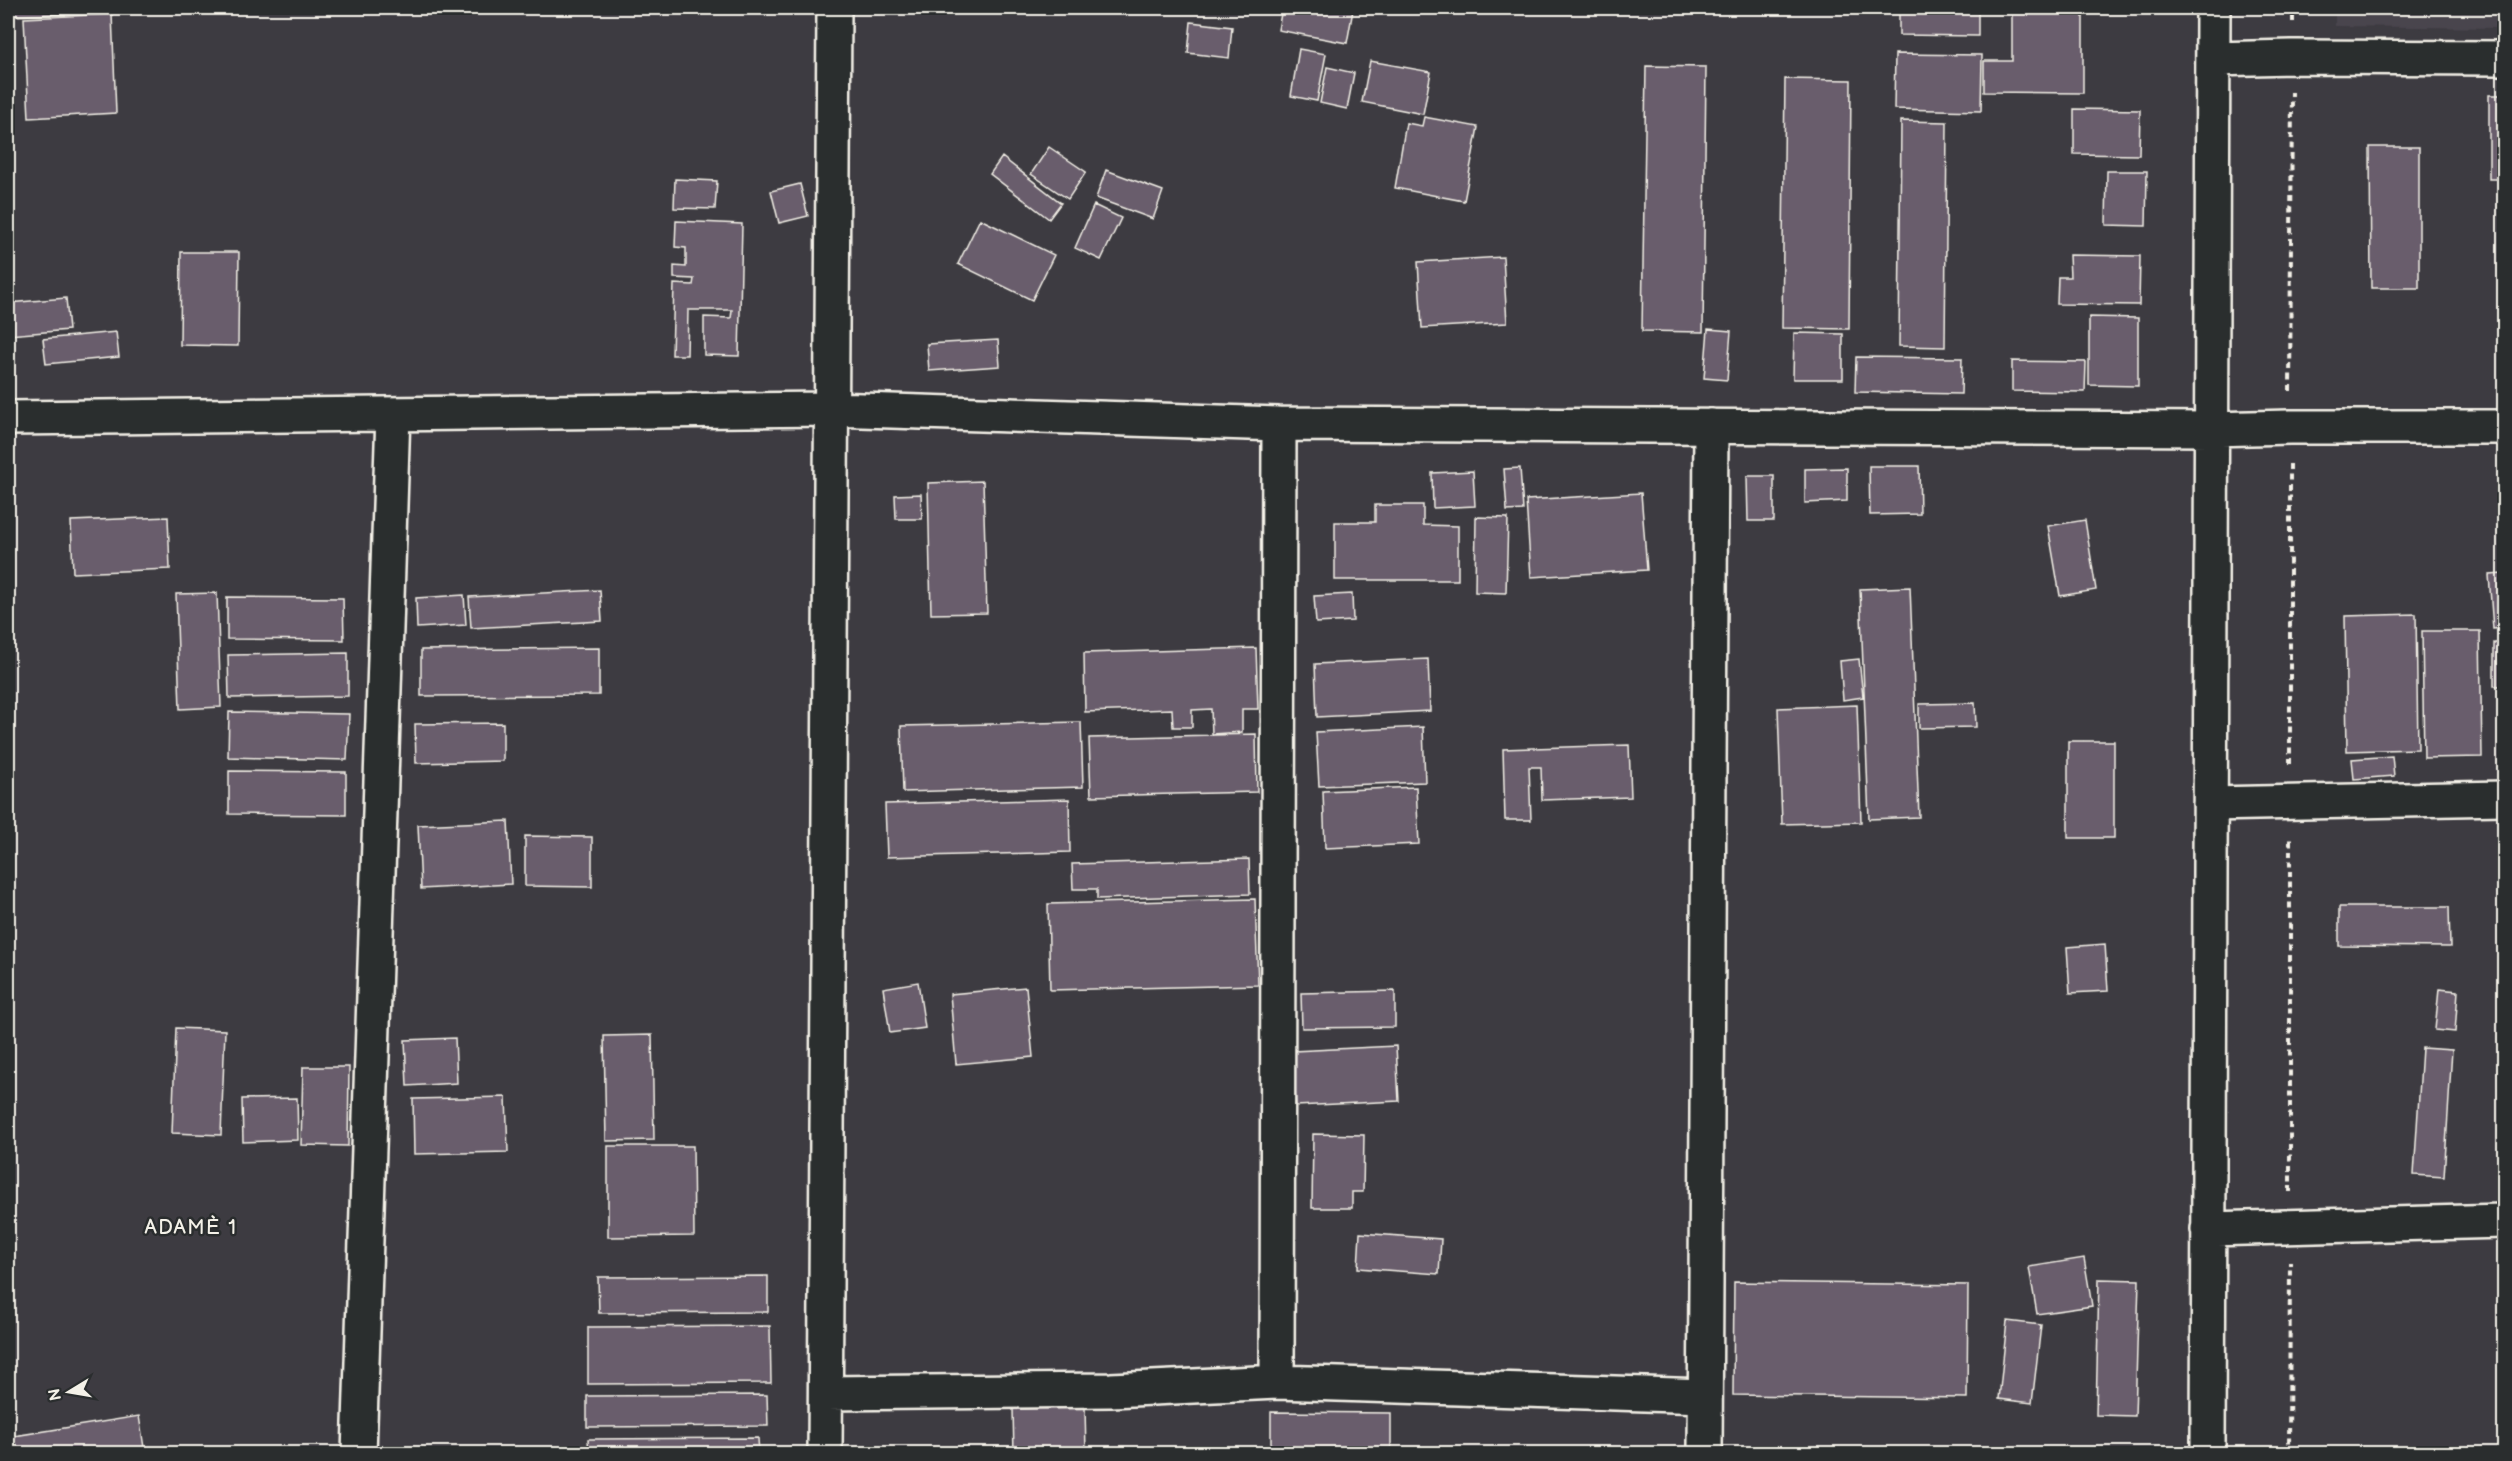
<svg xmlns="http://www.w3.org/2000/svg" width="2512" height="1461" font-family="'Balsamiq Sans',sans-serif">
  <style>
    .built { fill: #4a454e }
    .building { fill: #695d6c; stroke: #f4f1e8; stroke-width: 1.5 }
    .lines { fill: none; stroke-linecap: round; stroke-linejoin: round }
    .minor-casing { stroke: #f4f1e8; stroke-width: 38 }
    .path { stroke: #f4f1e8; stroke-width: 4; stroke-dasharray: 6 4.5; stroke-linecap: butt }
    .minor { stroke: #2a2d2e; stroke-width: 33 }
    .labels { text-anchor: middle; stroke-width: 5; stroke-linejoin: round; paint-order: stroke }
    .quarter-label { font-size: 20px; letter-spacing: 1.5px; fill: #f4f1e8; stroke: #2a2d2e }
  </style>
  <rect width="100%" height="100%" fill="#3d3b41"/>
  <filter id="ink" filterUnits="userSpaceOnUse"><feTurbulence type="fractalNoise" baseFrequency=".0167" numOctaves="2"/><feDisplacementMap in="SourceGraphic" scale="12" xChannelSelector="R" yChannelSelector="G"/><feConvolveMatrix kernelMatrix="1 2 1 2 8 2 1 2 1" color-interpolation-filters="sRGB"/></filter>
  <g filter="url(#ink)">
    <path class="built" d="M2335,8H2504V28L2335,26Z"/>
    <path class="building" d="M8,8H173V10L8,16Z
      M1282,8L1353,10L1347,43L1278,30Z
      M1899,8H1978V36L1899,35Z
      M1986,8H2083V93L1984,92V61H2012V12L1986,11Z
      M112,14L116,113L29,118L24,18Z
      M1191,22L1232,27L1229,58L1188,53Z
      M1299,49L1326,54L1317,101L1291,96Z
      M1895,54L1982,55L1981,111L1894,109Z
      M1370,61L1431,72L1423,114L1362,102Z
      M1646,66L1706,67L1703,332L1642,331Z
      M1327,67L1354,73L1347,109L1320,103Z
      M1785,79L1851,80L1849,329L1782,328Z
      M2489,95H2504V179H2489Z
      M2074,109L2140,110L2139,155L2074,154Z
      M1424,117L1478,127L1464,201L1395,188L1406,123L1422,126Z
      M1901,121L1947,122L1945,347L1899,346Z
      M1049,147L1086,172L1068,199L1031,174Z
      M2370,147H2419V288H2371Z
      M1002,157L1061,203L1049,219L990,174Z
      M1106,170L1163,191L1153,219L1096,198Z
      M2107,171H2147L2146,226L2106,225Z
      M675,179L717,181L715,209L674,208Z
      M800,184L808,216L779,223L771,191Z
      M1094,205L1121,218L1101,260L1075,248Z
      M980,219L1054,255L1032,300L958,264Z
      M676,221L742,224L739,356L704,355V317L731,318L732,310H688L687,355H672L674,284L693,285L694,279L674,278V266L686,267V248L675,247Z
      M181,252H239L238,346L180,345Z
      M2069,255L2140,256L2139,305L2057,304L2058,277H2070Z
      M1503,257L1507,323L1422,328L1418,262Z
      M66,298L69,330L8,335V303Z
      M2089,317L2138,318V386L2089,385Z
      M1708,329L1731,331L1727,380L1704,378Z
      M116,332L119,357L46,364L43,339Z
      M1794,333L1843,334V379H1793Z
      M998,340L1000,366L929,371L927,344Z
      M1856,357L1962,358L1961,394L1855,392Z
      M2012,361L2086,362L2085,392L2012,391Z
      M1869,466H1919L1920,514L1870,515Z
      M1520,468L1523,510L1507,511L1504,469Z
      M1847,468V501L1805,503V469Z
      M1473,471L1475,506L1433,508L1432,473Z
      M1747,476H1774V521H1748Z
      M983,481L987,613L931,614L928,483Z
      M1641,493L1647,570L1531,577L1526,500Z
      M921,494L922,519H896L895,495Z
      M1375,505H1423V525L1458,526V580H1335V522H1375Z
      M168,517L170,569L73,573L71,521Z
      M1476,517L1508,518L1506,593L1475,592Z
      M2085,520L2096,590L2060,596L2048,526Z
      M2504,574V628L2493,629L2489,575Z
      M1910,587L1919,817L1869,819L1860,589Z
      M600,590L602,621L471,628L469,597Z
      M217,593L221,707L180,709L176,594Z
      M1352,594L1353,621L1316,623L1314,596Z
      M464,595L466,625L417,628L416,598Z
      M227,597L343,598L344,640L227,639Z
      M2416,614L2418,749L2347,751L2345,616Z
      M2422,631H2480L2482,757L2424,758Z
      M2494,643H2504V686H2494Z
      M599,648V695L421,696V650Z
      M1256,648L1258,709H1242V732L1212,734L1211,709L1192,710V727H1173L1172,709L1085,712L1084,653Z
      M348,653V696L229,698L228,655Z
      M1428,659L1430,711L1317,717L1315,664Z
      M1859,659L1863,697L1843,700L1840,661Z
      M1975,703L1976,727L1919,728V704Z
      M1857,705L1861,822L1782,824L1778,708Z
      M229,712L349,714L347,760L228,757Z
      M1081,722L1083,787L903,792L901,726Z
      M503,723V761L416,763L415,724Z
      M1423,727L1425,782L1319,786L1316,732Z
      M1256,734L1257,792L1091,796L1089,738Z
      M2068,741H2114V838H2068Z
      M1629,745L1631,797L1542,800L1541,767H1529L1531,820H1505L1503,749Z
      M2392,756L2394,776L2354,779L2352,759Z
      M229,771L346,772V815L229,814Z
      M1416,787L1419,844L1325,848L1323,791Z
      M1069,799L1070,852L887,857L885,804Z
      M508,821L511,884L421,889L418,825Z
      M525,836L592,837V887L525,886Z
      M1249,859L1250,894L1097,899V889H1073L1072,864Z
      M1255,899L1258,985L1050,990L1048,904Z
      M2339,907H2449L2450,947L2339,946Z
      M2105,944L2108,991L2070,993L2067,947Z
      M918,982L925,1028L890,1033L883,988Z
      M1026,987L1033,1057L956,1064L950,994Z
      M2439,989L2458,991L2455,1032L2435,1030Z
      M1395,991V1027L1302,1028L1301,993Z
      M176,1028L225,1030L221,1135L172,1133Z
      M652,1035L654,1140L606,1141L604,1036Z
      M455,1038L457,1083L407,1086L405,1040Z
      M1396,1046L1399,1101L1296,1106L1293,1051Z
      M2422,1048L2452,1050L2444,1177L2414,1175Z
      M303,1067H349L348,1146L301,1145Z
      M506,1097L508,1152L414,1154L413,1099Z
      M297,1098L298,1140L243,1142L242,1099Z
      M1313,1134L1364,1135L1363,1192H1352V1208H1312Z
      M608,1146H693L694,1236L608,1237Z
      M1360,1233L1441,1239L1439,1274L1358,1268Z
      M2084,1258L2092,1306L2037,1314L2029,1267Z
      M768,1276V1312L599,1313L598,1277Z
      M2099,1279L2139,1280L2135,1416L2096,1415Z
      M1734,1282L1968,1285L1967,1398L1733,1395Z
      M2007,1321L2041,1325L2032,1403L1999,1399Z
      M770,1326L771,1383L588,1384V1327Z
      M767,1395L768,1426L587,1427V1396Z
      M1085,1407L1086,1454H1014L1013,1409Z
      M1271,1412L1391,1413V1454H1271Z
      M139,1416L145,1454H8V1437Z
      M758,1438L759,1454H589L588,1439Z"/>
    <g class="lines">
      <g class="minor-casing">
        <path id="minor" d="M2213,59L2292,57L2504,58
          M8,418L832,409L1279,424L2211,429L2290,427H2504
          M2210,804L2504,798
          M2208,1229L2504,1221
          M1277,1382L1279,424
          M826,1393L1111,1390L1277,1382L1705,1396
          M359,1454L393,414
          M825,1454L834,8
          M1705,1454L1711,426
          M2208,1454L2213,8"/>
      </g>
      <path class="path" d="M2293,22V8
        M2290,391L2292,92
        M2290,464V766
        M2290,1192V839
        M2289,1454L2290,1262"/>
      <use href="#minor" class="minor"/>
    </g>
  </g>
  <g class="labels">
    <g class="quarter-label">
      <text x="191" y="1234">ADAMÈ 1</text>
    </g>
  </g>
  <rect width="2512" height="1461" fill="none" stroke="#2a2d2e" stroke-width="30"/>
  <rect x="15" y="15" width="2482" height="1431" fill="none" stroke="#f4f1e8" stroke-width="2" filter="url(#ink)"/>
  <g transform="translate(69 1392) rotate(259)" stroke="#2a2d2e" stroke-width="4.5" paint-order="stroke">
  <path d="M0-4.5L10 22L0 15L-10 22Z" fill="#f4f1e8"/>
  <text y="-9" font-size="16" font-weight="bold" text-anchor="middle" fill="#f4f1e8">N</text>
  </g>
</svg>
